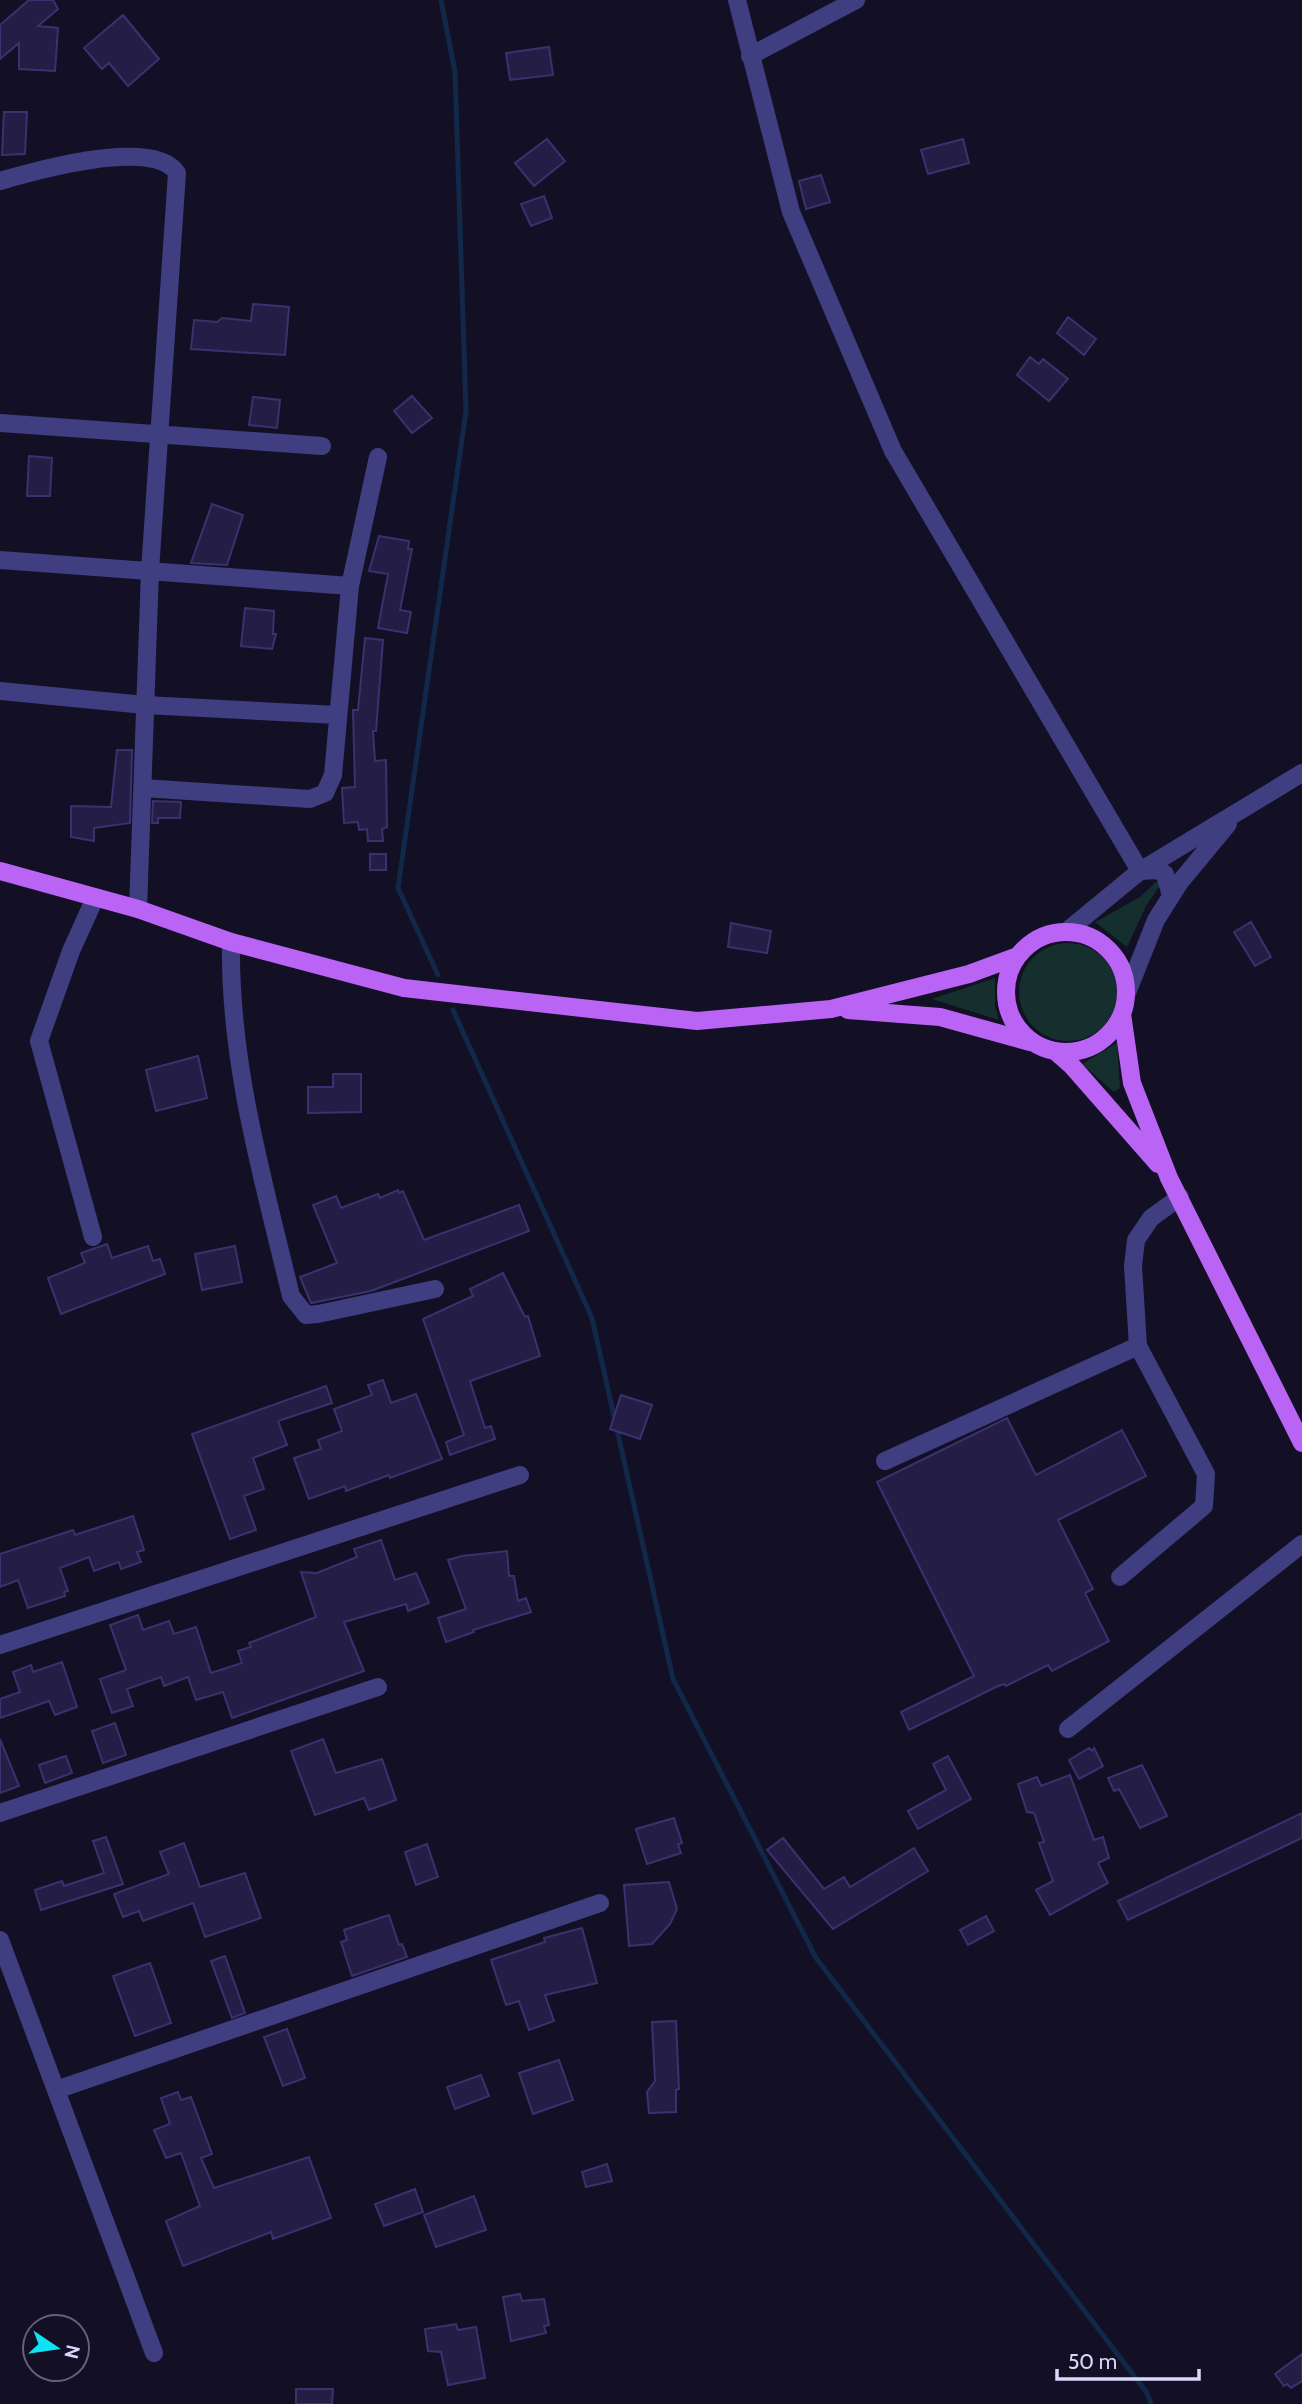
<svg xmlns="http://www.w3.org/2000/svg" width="1302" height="2404" font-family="Cabin,sans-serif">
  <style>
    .green { fill: #142f2d }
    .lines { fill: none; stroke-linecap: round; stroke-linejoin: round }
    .stream { stroke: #112848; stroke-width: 5 }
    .building { fill: #241d45; stroke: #3b316f; stroke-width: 2 }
    .minor { stroke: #3e3e81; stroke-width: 18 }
    .major { stroke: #ba64f6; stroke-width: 18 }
  </style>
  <rect width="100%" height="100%" fill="#131025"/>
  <path class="green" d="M1160,878L1163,881L1146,906L1127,947L1095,922L1140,897Z
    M1019 992a49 49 0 1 1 98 0a49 49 0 1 1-98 0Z
    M995,978V1006L999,1020L932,999Z
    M1117,1043L1120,1088L1114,1092L1082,1064Z"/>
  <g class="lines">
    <path class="stream" d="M438,975L398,888L466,411L455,72L441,0
      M453,1010L592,1318L673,1679L816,1958L1147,2393L1151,2404"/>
  </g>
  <path class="building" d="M29,0H53L58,9L38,26L58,28L55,71L19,69V43L0,59V25Z
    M123,15L159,59L128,86L109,63L102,69L84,48Z
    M549,47L553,75L510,80L506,53Z
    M4,112H27L25,154L2,155Z
    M547,139L565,161L534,186L515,163Z
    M963,139L969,163L928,174L921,150Z
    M821,175L830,202L806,209L799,181Z
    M544,196L552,218L531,226L521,204Z
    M253,304L289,307L285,355L191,349L194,320L217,322L222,318L251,321Z
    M1068,317L1096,339L1084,355L1057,333Z
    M1030,357L1039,364L1043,359L1068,379L1049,401L1017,375Z
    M412,396L432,418L412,433L394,411Z
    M253,397L280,400L277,428L249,425Z
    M29,456L52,458L50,496H27Z
    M212,504L243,515L227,565L191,563Z
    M379,536L409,541L408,549H412L400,610L411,612L407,633L378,628L388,574L369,571Z
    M245,608L274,611L273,634H276L272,649L241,646Z
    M365,638L383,640L376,731H373L375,761L386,760L387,827L382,829L383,841H368L367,829L359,830L358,822L344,823L342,788L355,787L353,710H358Z
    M117,750H132L130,823L94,828V841L71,837V806L111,807Z
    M153,801L181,802L180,818H158V823H152Z
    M370,854H386V870H370Z
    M1251,922L1271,957L1255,966L1234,932Z
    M731,923L771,931L767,953L728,947Z
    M198,1056L207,1098L156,1111L146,1070Z
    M333,1074H361V1112L308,1113V1087H333Z
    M398,1190L399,1193L403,1191L424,1240L519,1205L529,1231L371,1291L311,1303L300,1277L337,1263L313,1205L336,1196L341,1208L378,1194L380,1198Z
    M107,1244L112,1258L148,1246L153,1261L160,1259L165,1274L61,1314L48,1278L85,1263L81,1253Z
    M235,1246L242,1282L202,1290L195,1254Z
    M503,1273L525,1317L528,1316L540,1356L470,1381L485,1428L491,1426L495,1439L450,1455L446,1442L464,1435L423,1319L473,1296L470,1289Z
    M383,1380L391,1403L416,1394L442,1459L390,1478L389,1475L346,1491L345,1486L309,1499L294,1458L321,1449L318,1440L342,1431L334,1409L372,1395L368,1385Z
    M326,1386L332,1403L278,1421L287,1445L253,1458L264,1489L244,1496L256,1530L230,1539L192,1434Z
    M621,1395L652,1405L640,1439L610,1429Z
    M1007,1418L1036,1475L1122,1430L1146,1476L1058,1520L1093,1589L1085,1593L1109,1641L1052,1671L1048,1665L1006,1686L1004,1684L996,1687L909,1730L901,1712L974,1676L877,1482Z
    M133,1516L144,1550L137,1552L141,1562L121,1569L119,1562L94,1571L89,1557L60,1568L68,1591L64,1592L65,1596L28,1608L18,1580L0,1587V1554L73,1530L75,1535Z
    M381,1540L395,1580L416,1573L429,1603L408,1611L406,1604L344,1622L364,1671L232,1718L223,1692L196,1700L188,1677L164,1686L161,1677L127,1689L133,1706L112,1713L100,1679L126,1670L110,1625L138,1615L143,1630L169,1621L174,1634L196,1627L211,1673L242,1663L238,1651L251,1647L249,1643L316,1617L301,1572L317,1573L357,1557L354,1549Z
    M507,1551L509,1576H514L518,1601L526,1598L531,1612L473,1630L474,1632L446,1642L438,1618L466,1609L448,1560L462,1556Z
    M62,1662L77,1707L55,1715L49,1701L0,1718V1699L20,1692L13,1672L31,1665L33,1672Z
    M115,1723L126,1755L103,1763L92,1731Z
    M0,1739L19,1786L0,1793Z
    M323,1739L336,1773L382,1759L396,1800L369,1810L364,1798L315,1815L291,1751Z
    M1089,1748L1092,1751L1094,1748L1103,1766L1079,1779L1069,1760Z
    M66,1756L72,1773L45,1783L39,1765Z
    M948,1756L971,1799L918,1829L908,1811L946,1790L933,1764Z
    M1142,1765L1167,1816L1140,1828L1119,1789L1114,1791L1108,1778Z
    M1070,1775L1094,1840L1103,1837L1109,1858L1098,1863L1108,1883L1050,1915L1036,1890L1053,1881L1039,1843L1044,1842L1034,1813L1027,1812L1018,1784L1037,1777L1041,1786Z
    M1302,1813V1838L1128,1920L1118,1901Z
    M674,1818L682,1843L678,1844L681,1853L647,1864L636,1829Z
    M106,1837L123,1884L41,1910L35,1890L62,1881L64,1886L104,1873L93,1841Z
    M783,1838L824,1889L844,1877L850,1887L914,1848L928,1871L833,1929L767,1850Z
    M184,1843L200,1887L245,1873L261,1918L205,1937L193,1903L143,1921L139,1911L123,1917L114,1894L169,1874L160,1852Z
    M427,1844L438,1877L416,1885L405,1852Z
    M669,1882L677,1909L670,1924L652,1944L629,1946L624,1885Z
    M389,1915L399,1945L402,1944L407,1957L352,1976L341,1942L347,1940L344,1930Z
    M986,1916L994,1931L968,1945L960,1930Z
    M582,1928L597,1983L545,1995L554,2021L529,2030L519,2001L506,2005L491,1960L545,1942L544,1938Z
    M225,1956L245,2013L232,2018L211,1961Z
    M150,1963L171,2023L135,2036L113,1976Z
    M676,2021L679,2089L676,2090V2112L649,2113L647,2092L655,2081L652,2022Z
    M287,2029L305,2078L283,2086L264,2037Z
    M559,2060L573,2100L533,2114L519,2073Z
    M481,2075L489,2096L455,2109L447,2087Z
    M178,2092L181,2100L191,2097L212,2154L201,2158L214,2188L309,2157L331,2218L273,2239L271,2232L183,2266L166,2221L200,2206L181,2153L166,2158L154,2130L170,2124L161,2098Z
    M607,2164L612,2181L586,2187L582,2172Z
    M415,2189L423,2212L384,2226L375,2204Z
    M474,2196L486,2230L436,2247L424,2215Z
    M520,2294L522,2301L544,2299L549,2325L544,2326L546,2333L511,2341L503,2297Z
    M456,2324L458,2330L476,2327L485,2378L448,2385L441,2352L428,2351L425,2329Z
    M1302,2354V2381L1291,2388L1287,2384L1284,2386L1275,2374Z
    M296,2389H333L332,2404H296Z"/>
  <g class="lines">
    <path class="minor" d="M737,0L791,212L893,451L1140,871L1157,870L1165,874L1171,896
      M750,56L856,0
      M0,181C34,171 154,137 177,173L150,571L138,909
      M0,423L322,446
      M0,560L350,586
      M0,691L145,705L338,715
      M143,788L310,799L325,793L333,775L350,586L378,457
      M1067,931L1140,871L1302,773
      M231,942C229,1063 263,1179 291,1296L306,1315L318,1314L435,1289
      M1127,993L1156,920L1180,882L1228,824
      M93,1237L39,1041L71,951L95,898
      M885,1461L1138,1346
      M1120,1577L1204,1506L1206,1474L1138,1346L1133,1266L1136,1240L1151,1218L1180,1197
      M0,1645L520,1475
      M1068,1729L1302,1544
      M0,1813L378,1687
      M0,1940L154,2353
      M56,2090L600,1903"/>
    <path class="major" d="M0,871L138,909L231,942L404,988L697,1021L831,1009L969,974L1018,956
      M1006 992a60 60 0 1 1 120 0a60 60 0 1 1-120 0Z
      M848,1010L940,1017L1030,1042
      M1122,1014L1132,1083L1169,1178L1302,1443
      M1055,1051L1072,1066L1158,1164"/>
  </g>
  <g transform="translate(56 2348) rotate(103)"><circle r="33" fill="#131025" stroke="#62607b" stroke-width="2"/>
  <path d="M0-5L12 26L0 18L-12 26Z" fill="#0ee4f1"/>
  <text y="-10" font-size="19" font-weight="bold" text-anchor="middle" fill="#d9d7fd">N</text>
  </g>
  <path d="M1057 2369v10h142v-10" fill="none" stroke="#d9d7fd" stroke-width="3.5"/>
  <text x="1068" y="2369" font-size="21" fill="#d9d7fd" stroke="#131025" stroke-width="5" paint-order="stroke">50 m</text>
</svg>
